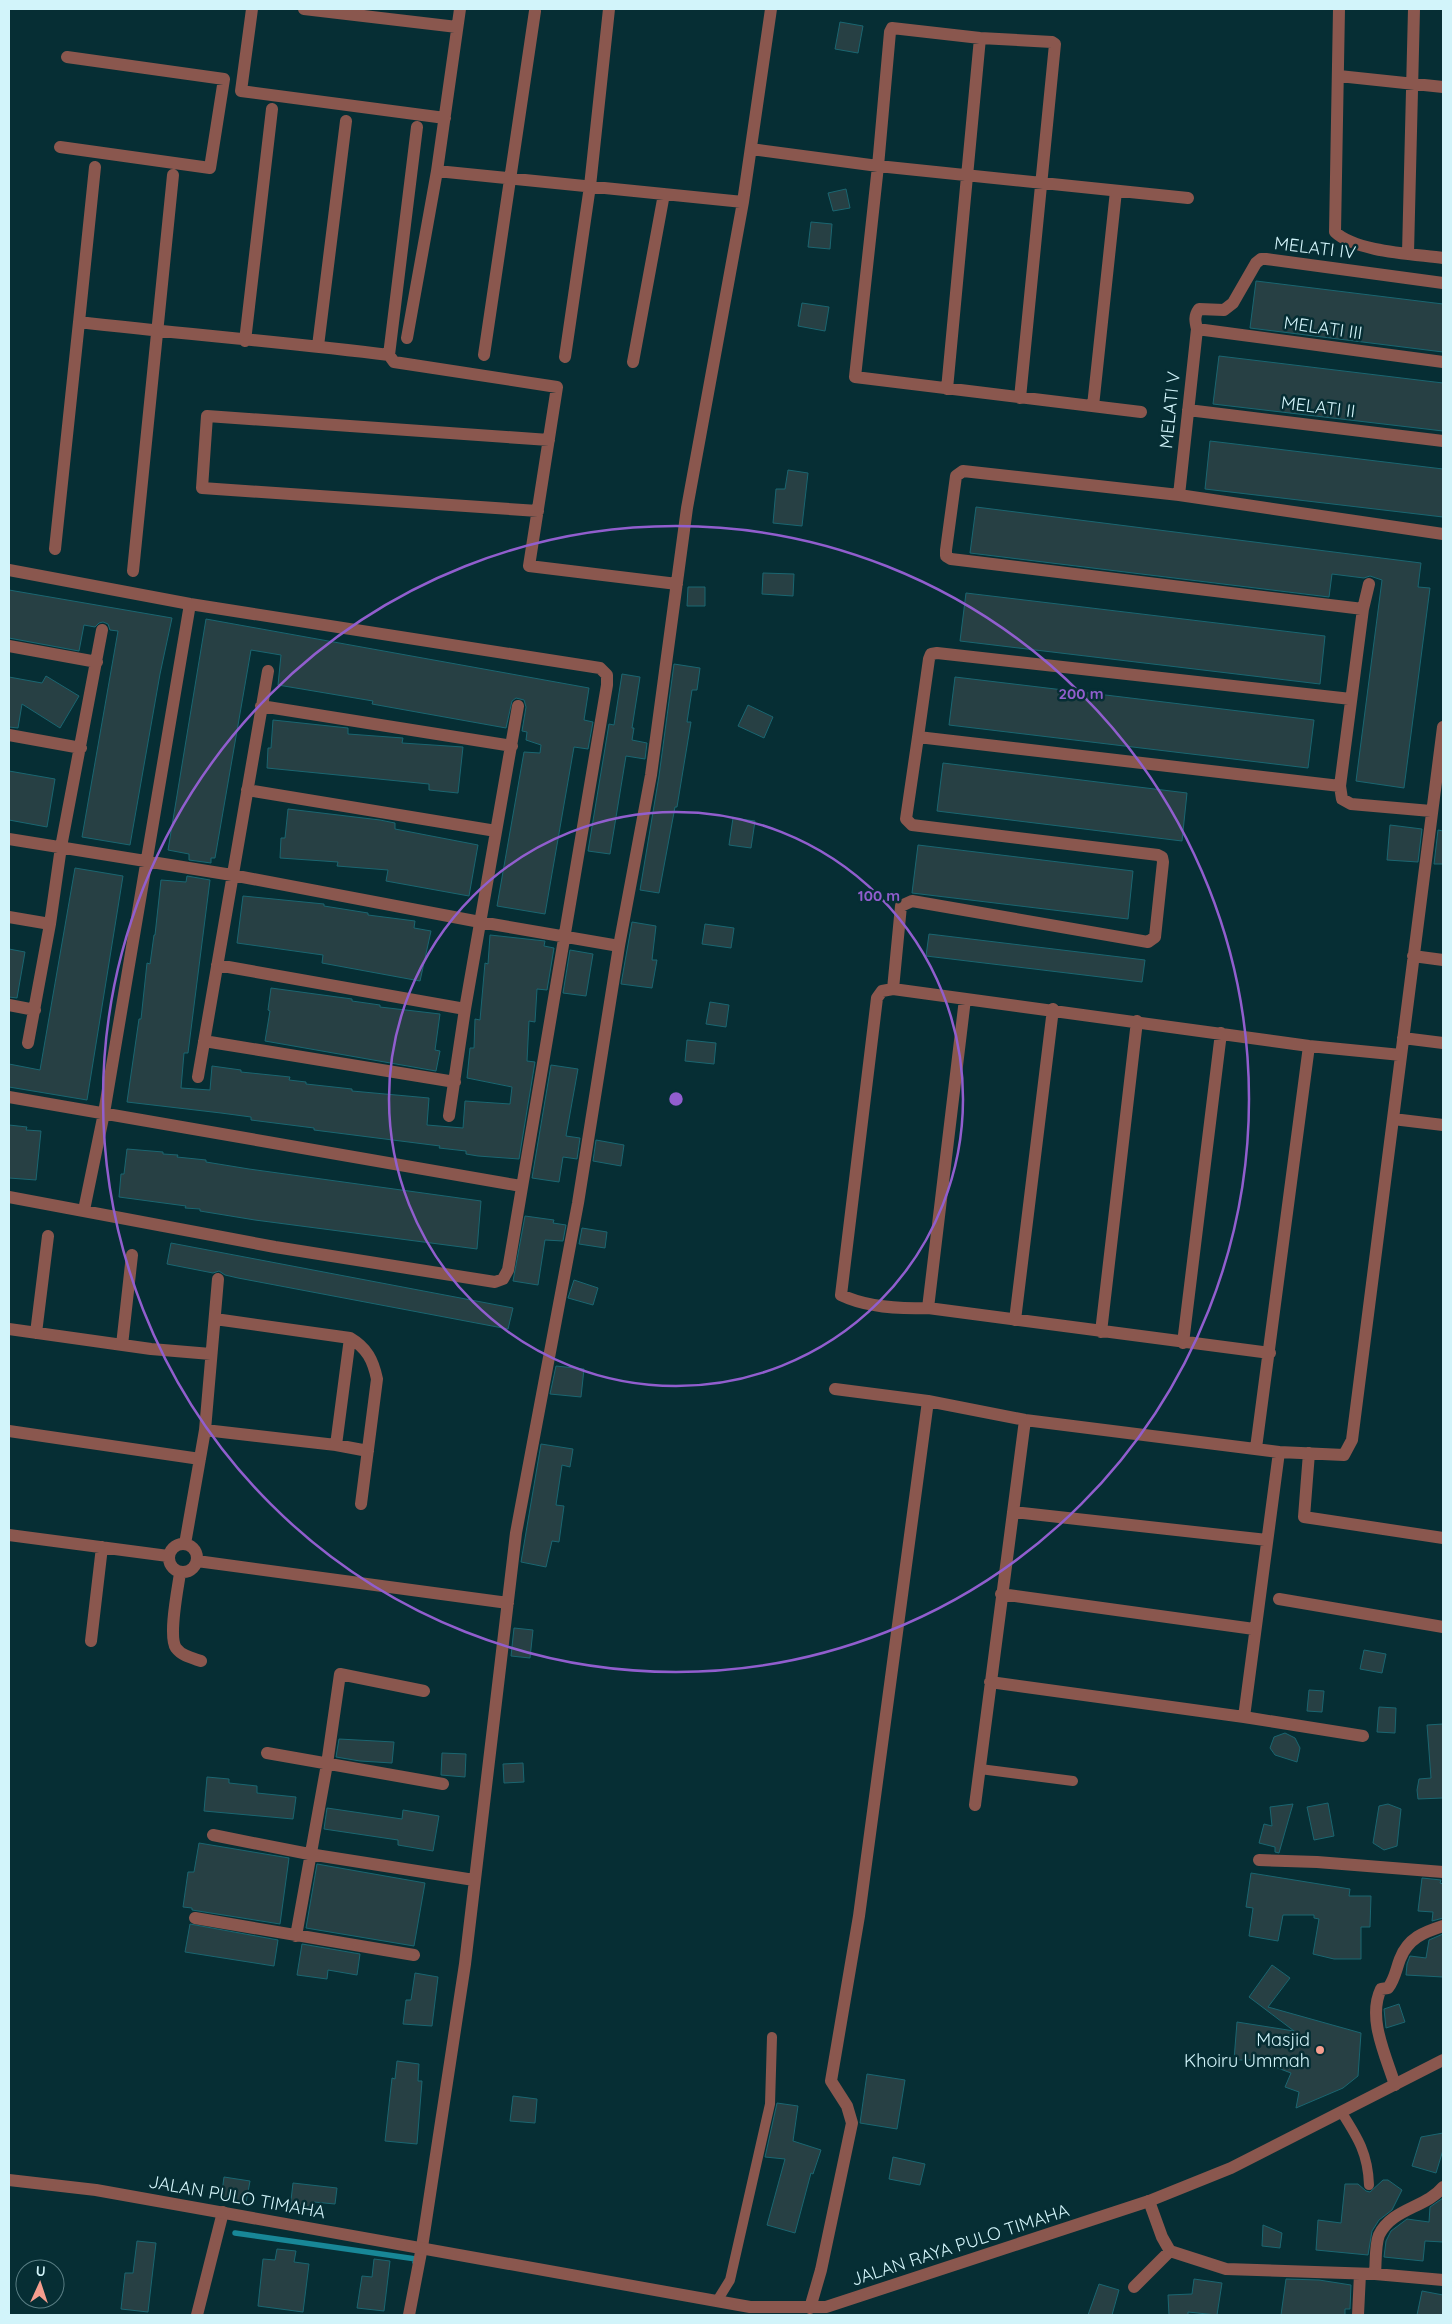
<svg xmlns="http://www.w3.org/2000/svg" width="1452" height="2324" font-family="Quicksand,sans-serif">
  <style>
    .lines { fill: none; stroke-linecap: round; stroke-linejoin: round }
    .stream { stroke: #188797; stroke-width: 5.5 }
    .building { fill: #274044; stroke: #1a6671 }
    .service { stroke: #8a574e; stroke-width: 10 }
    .minor { stroke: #8a574e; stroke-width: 12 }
    .tertiary { stroke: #8a574e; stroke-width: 12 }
    .ring { fill: none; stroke: #915ece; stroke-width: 2.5 }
    .poi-dot { fill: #f59d8e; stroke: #062e34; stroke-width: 2 }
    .labels { text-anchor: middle; stroke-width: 5; stroke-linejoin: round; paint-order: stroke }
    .street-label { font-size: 18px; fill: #d2f4fa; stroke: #062e34 }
    .poi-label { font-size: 18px; fill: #d2f4fa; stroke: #062e34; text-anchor: end }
    .centre { fill: #915ece; stroke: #062e34; stroke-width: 2.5 }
    .ring-label { font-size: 15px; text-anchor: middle; font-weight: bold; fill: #915ece; stroke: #062e34; stroke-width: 5; stroke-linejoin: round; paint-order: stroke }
  </style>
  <rect width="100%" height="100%" fill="#062e34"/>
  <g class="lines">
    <path class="stream" d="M235,2233L416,2259L415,2262"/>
  </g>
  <path class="building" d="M840,22L863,26L858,53L835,49Z
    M846,189L850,208L833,211L828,193Z
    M811,222L832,224L830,249L808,247Z
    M1256,281L1443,304V352L1250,328Z
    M802,303L829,307L825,331L798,326Z
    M1219,356L1443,383V431L1213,404Z
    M1210,441L1443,469V517L1205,489Z
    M788,470L808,473L802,526L773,523L776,489H785Z
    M976,507L1421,563L1418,587L1430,588L1404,788L1356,781L1382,580L1370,576L1364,578L1332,574L1329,597L970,553Z
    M763,573L794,574L793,596L762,594Z
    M688,587H705V606H687Z
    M9,590L172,618L160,674L130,845L82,837L118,631L110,630L108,624L103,622L99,623L95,627L84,625L79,651L9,638Z
    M966,593L1325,636L1320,684L960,641Z
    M206,619L589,688L584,720L593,722L588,749L574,747L545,914L497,906L524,752L540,753L541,745L526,740L527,732L522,731L526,707L524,700L516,698L512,701L506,728L372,704L373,701L278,685L281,655L251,650L215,858H211V863L189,860V854L168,850Z
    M674,664L700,668L697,690H692L687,722H691L677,807H675L659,893L640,890L659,776Z
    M622,674L640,677L632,728H634L632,740L647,743L645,759L626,756L610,854L588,851L609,724L614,725Z
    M46,676L79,696L60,728L22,704L18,728L9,727V677L42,683Z
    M955,677L1314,720L1308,768L949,725Z
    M748,705L773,717L764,738L738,726Z
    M273,720L348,728V734L403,738L402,743L463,747L458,793L429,790V784L267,768L268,748H271Z
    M943,763L1187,793L1182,841L937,811Z
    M9,771L55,779L47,827L9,820Z
    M288,809L380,820L395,823V829L478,845L469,896L386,881L388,870L337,866L338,862L280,858L281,838H285Z
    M733,818L755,821L751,848L729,845Z
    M1390,825L1422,829L1418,862L1387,860Z
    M1438,830L1443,831V864H1434Z
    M918,845L1133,871L1128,919L912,893Z
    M75,868L123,876L87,1100L9,1087V1064L40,1070Z
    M187,876L210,880L188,1053H184L181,1088L210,1090L212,1066L241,1070V1072L290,1077L289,1080L306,1082V1084L352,1089V1091L429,1098L427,1125L463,1128L465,1101L510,1104L512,1087L467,1078L470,1048H474L475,1019L480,1020L485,963L488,964L490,935L545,941L544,946L554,948L547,990L537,989L535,1022L529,1021L527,1061L535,1062L519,1159L478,1156L466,1154V1151L439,1148L440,1146L314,1130V1128L251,1120V1117L221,1113L127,1102L139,1019H141L147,963L150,964L154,935H155L161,880L186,882Z
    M243,896L324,904V906L368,913V915L415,921L414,928L431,931L420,981L322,963L323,955L237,943Z
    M632,922L656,926L652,960H657L652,988L621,984Z
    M705,924L734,928L731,948L702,944Z
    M929,934L1145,960L1142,982L926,956Z
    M9,949L25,952L17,998L9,997Z
    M570,950L593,954L586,996L563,993Z
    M271,988L352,999V1001L380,1005V1007L440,1014L435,1050L440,1051L436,1071L265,1041L270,1011L268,1010Z
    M710,1002L729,1005L726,1027L706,1024Z
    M687,1040L716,1043L714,1064L685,1061Z
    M551,1065L578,1069L566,1136L580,1138L577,1159L563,1157L559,1182L532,1178Z
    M9,1125L27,1127L26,1130L41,1131L36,1180L9,1178Z
    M596,1140L624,1145L621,1166L593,1161Z
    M127,1149L163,1152V1154L178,1155L177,1157L206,1160V1162L249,1169L481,1201L477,1249L255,1220L200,1211V1209L185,1208L186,1206L119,1197L121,1174H124Z
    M525,1216L554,1220L553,1223L566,1225L563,1241L545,1240L538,1285L513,1281Z
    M582,1228L607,1232L605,1248L579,1244Z
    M171,1243L513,1308L508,1329L238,1278L225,1275L219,1271L213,1273L167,1264Z
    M574,1280L598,1288L593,1305L568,1298Z
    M556,1366L584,1369L581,1397L550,1394Z
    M541,1444L573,1449L570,1467L562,1465L556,1505L564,1506L559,1542L552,1541L546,1567L521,1562Z
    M514,1628L533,1630L530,1658L511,1656Z
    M1364,1650L1386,1654L1382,1673L1360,1669Z
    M1309,1690L1324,1691L1322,1712L1307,1711Z
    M1379,1707L1396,1708L1395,1733L1377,1732Z
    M1443,1724V1798L1418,1799L1417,1790L1419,1779L1431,1778L1427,1725Z
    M1285,1733L1295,1738L1300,1748L1297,1762L1275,1755L1270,1748L1274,1737Z
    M339,1739L394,1742L392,1763L360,1761L336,1757Z
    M442,1753L466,1754L465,1777L441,1775Z
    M523,1763L524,1782L504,1783L503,1764Z
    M207,1777L229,1779V1783L257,1786V1793L296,1797L293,1819L204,1811Z
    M1328,1803L1334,1836L1314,1840L1307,1807Z
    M1293,1804L1279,1853L1275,1852V1847L1259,1843L1264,1824L1272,1826L1270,1807Z
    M1388,1804L1401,1809L1397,1846L1384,1850L1373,1843L1379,1806Z
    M327,1808L402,1819L403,1810L439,1816L433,1851L398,1845V1840L324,1829Z
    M199,1843L289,1858L280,1924L192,1910V1908L183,1907L188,1872H194Z
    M317,1864L425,1883L414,1946L306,1928Z
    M1251,1873L1350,1889L1349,1896H1371L1370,1927H1361V1959H1334L1313,1954L1319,1919L1314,1918V1915H1283L1278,1941L1249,1936L1253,1908L1246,1907Z
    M1422,1878L1441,1880L1440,1883L1443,1884V1918L1432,1921L1433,1912L1418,1911Z
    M190,1924L278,1940L274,1966L185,1952Z
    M1443,1934V1977L1406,1975L1407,1964L1410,1956L1426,1958L1429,1940Z
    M302,1944L360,1954L357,1975L328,1970L327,1979L297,1975Z
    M1272,1965L1290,1978L1268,2007L1361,2033L1358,2076L1343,2088L1296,2108L1299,2092L1285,2087L1291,2073L1275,2067L1277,2060H1234L1237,2022L1294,2031L1249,1997Z
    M415,1973L438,1977L432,2026L403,2024L406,2000H411Z
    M1399,2004L1405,2022L1386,2028L1384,2009Z
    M397,2061L419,2064L418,2081H422L417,2144L385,2141L392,2078L395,2079Z
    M867,2074L905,2080L897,2129L860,2123Z
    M513,2096L537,2099L535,2123L510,2121Z
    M777,2103L798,2106L793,2141L821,2150L813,2174L811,2173L795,2233L767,2225L785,2159L765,2157Z
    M1443,2133V2150L1436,2173L1412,2166L1421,2137Z
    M893,2157L925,2164L920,2185L889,2179Z
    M224,2177L250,2181L246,2203L221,2199Z
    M1383,2180H1388L1402,2190L1392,2210L1379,2220L1372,2231L1368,2255L1316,2250L1318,2220L1341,2223L1345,2184H1358L1366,2191L1370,2192Z
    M293,2183L337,2188L335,2204L314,2202L313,2212L290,2209Z
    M1443,2198V2242L1425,2241L1423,2261L1384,2257L1386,2241L1391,2231L1407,2219L1429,2222L1430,2207Z
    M1263,2225L1282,2233L1280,2248L1262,2246Z
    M137,2241L156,2243L148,2312L121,2309L125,2273H133Z
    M277,2249L296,2251L294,2262L309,2264L303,2312L258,2306L263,2259L275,2260Z
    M374,2259L390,2261L384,2311L357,2308L362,2276L372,2277Z
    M1194,2279L1222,2283L1217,2315L1188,2312V2315H1169L1168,2295L1192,2294Z
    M1286,2279L1319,2280L1351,2285L1350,2309H1345V2315H1281Z
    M1099,2284L1119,2290L1112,2315H1088Z
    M1422,2291L1443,2295V2315H1417Z"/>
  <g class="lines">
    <path class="service" d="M980,1769L1073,1781
      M1342,2113C1358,2138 1368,2154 1369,2185
      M717,2301L730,2280L770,2104L772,2037"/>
    <path class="minor" d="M252,9L241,91L445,118
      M304,9L457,27
      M1339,9L1335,232C1356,252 1414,254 1443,258
      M1339,76L1443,87
      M60,147L210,168L224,79L67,57
      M751,149L878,166L1188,198
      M437,171L460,9
      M1408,253L1414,9
      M79,322L95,167
      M1197,329L1443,362
      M407,338L437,171L743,202
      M245,341L272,109
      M318,346L346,121
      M389,355L417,127
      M484,355L535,11
      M565,357L590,186L609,9
      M633,362L664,194
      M947,389L980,38
      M1020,398L1055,44L1052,42L980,38L892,28L890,32L878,166L855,377L1141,412
      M1093,406L1116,191
      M1188,410L1443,441
      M1179,495L1197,329C1195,321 1194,316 1199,309L1224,310L1233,303L1256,263L1261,259H1266L1443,283
      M538,511L202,488L207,416L549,440
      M55,549L79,322C182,334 286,342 389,355L394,362L557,387L529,566L677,584
      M9,570L190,604L600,668L607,675V685L508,1270L503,1279L495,1282L275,1247L9,1197
      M133,571L173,175
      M1369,584L1363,609L1340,786L1342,799L1351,804L1431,811
      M1363,609L951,559L946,556V550L956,476L963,471L1179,495L1443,534
      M9,646L97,662
      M261,706L512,746
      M9,735L81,748
      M1340,786L918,737L929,659L931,654L937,653L1351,699
      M247,790L496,831
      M9,839L232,875L480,922L619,946
      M9,917L50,924
      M1413,956L1443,960
      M217,965L465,1009
      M893,989L901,906L912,901L1148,942L1155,937L1163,862L1162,857L1158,855L912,825L906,819L918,737
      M9,1005L35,1010
      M1403,1038L1443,1043
      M204,1041L455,1082
      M28,1043L50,924L61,847L102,630
      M198,1077L268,671
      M9,1097L521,1186
      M449,1116L465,1009L518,706
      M1393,1119L1443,1125
      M84,1210L104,1113L190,604
      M928,1308L965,999
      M215,1319L350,1338
      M1015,1320L1053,1009
      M9,1329L151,1349L211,1354
      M1101,1332L1137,1021
      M36,1333L48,1236
      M1183,1343L1221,1033
      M122,1345L132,1255
      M1270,1353L928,1308C900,1309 866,1307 841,1295L877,998L882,991L893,989L1309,1046L1401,1055
      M835,1389L928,1401
      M205,1430L336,1445L368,1451
      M9,1431L200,1459
      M336,1445L350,1338C367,1348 373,1360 377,1379L361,1504
      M1256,1448L1309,1046
      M1309,1453L1304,1517L1443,1538
      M1013,1512L1267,1540
      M9,1535L168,1556
      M169 1558a14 14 0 1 1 28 0a14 14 0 1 1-28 0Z
      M185,1544L205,1430L218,1279
      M197,1561L508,1603
      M180,1573C178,1588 168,1636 176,1648C182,1656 192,1658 201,1661
      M1001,1594L1254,1629
      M1279,1599L1443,1627
      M91,1641L102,1547
      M990,1682L1244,1717L1279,1452
      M1244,1717L1363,1736
      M267,1753L443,1784
      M975,1805L1025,1420
      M213,1835L309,1854L474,1880
      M1259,1860L1317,1862L1443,1872
      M195,1918L414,1955
      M296,1936L327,1764L340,1674L424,1691
      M1395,2085C1386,2056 1367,2018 1381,1989L1388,1988C1395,1979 1396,1969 1400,1959C1408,1938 1424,1932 1443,1926
      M1149,2201L1162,2237L1170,2251L1226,2269L1375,2274L1443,2280
      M1375,2274C1376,2262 1375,2245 1379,2235C1392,2208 1426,2208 1443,2187
      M1134,2287L1170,2251
      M810,2308L821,2270L852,2123L847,2106L831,2081L859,1916L928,1401L1025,1420L1279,1452L1344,1455L1352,1440L1443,727
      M197,2315L223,2212
      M409,2315L422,2247L465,1964L516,1533L578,1203L619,946L651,775L687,508L743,202L771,9
      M1358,2315L1360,2274"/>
    <path class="tertiary" d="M9,2180L96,2190L750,2307H826L1149,2201L1231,2168L1443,2060"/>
  </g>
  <g class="ring">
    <circle cx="676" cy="1099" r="287"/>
    <circle cx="676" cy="1099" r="573"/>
  </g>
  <circle class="poi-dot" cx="1320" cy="2050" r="5"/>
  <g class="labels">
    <g class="street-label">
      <text transform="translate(1315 248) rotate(7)" y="6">MELATI IV</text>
      <text transform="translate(1323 328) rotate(8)" y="6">MELATI III</text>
      <text transform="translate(1318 407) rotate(7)" y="6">MELATI II</text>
      <text transform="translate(1170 410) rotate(-84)" y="6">MELATI V</text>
      <text transform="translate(237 2197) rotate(10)" y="6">JALAN PULO TIMAHA</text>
      <text transform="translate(960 2245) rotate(-18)" y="6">JALAN RAYA PULO TIMAHA</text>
    </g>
    <g class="poi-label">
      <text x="1310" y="2046">Masjid<tspan x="1310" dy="21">Khoiru Ummah</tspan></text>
    </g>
  </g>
  <circle cx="676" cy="1099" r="8" class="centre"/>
  <g class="ring-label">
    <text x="1081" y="699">200 m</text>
    <text x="879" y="901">100 m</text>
  </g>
  <rect width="1452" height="2324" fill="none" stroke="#d2f4fa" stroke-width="20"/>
  <g transform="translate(40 2284) rotate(3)"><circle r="24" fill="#062e34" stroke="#587d83"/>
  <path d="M0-4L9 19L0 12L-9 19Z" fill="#f59d8e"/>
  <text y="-8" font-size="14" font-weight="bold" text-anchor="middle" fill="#d2f4fa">U</text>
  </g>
</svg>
